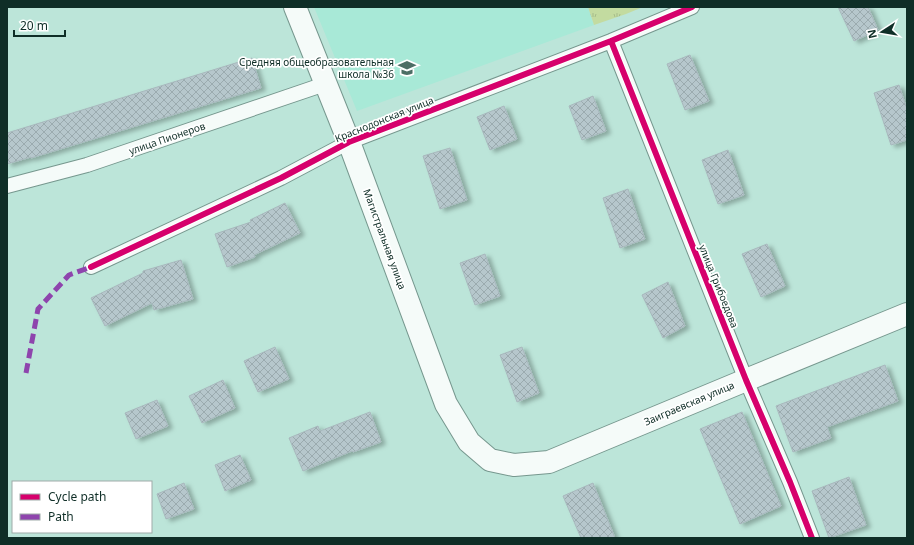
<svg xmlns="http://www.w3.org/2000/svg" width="914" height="545" font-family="'Noto Sans',sans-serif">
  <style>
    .built { fill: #a8e9d7 }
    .grass { fill: url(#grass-tufts) }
    .building { fill: url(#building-cross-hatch); stroke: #a8b8bd; filter: url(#shadow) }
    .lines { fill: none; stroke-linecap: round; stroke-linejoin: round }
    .street-casing { stroke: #76978e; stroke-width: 16 }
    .primary-casing { stroke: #76978e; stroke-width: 24 }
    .street { stroke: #f5fbf9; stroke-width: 14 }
    .primary { stroke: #f5fbf9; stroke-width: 22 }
    .quiet { stroke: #8e44ad; stroke-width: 5; stroke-dasharray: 10 5; stroke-linecap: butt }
    .cycleway-casing { stroke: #fff; stroke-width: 8 }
    .cycleway { stroke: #d6006c; stroke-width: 6 }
    .labels { text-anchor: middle; stroke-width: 3.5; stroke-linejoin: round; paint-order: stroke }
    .poi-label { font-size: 10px; fill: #0f2e27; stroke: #fff; text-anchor: end }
    .street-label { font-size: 10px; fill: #0f2e27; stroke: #fff }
  </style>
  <defs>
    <pattern id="grass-tufts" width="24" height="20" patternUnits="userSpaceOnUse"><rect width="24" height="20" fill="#c3dba0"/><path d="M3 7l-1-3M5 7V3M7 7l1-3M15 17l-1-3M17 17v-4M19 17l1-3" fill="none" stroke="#a6bc8a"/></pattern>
    <pattern id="building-cross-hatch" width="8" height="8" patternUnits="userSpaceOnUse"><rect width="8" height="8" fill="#b6c7cc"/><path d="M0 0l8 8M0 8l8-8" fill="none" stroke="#9babaf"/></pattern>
    <filter id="shadow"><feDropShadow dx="4.5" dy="2.5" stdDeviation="2" flood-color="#0004"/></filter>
  </defs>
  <rect width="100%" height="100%" fill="#bce5d9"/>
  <path class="built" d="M314,7H588L594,25L357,111Z"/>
  <path class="grass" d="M588,7H643L626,14L594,25Z"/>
  <path class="building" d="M838,7H868L878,30L854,41Z
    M690,55L709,101L685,110L667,64Z
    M252,58L261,88L31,158V157L7,164V133Z
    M899,85L907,109V140L891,145L874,93Z
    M593,96L606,131L582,140L569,106Z
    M504,106L517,139L490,150L477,117Z
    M450,148L467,200L440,209L423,156Z
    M728,150L744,195L718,204L702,160Z
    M628,189L645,239L620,248L603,198Z
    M285,203L300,233L254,255L255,257L227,267L215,234L251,222L250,220Z
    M767,244L785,286L761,297L742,254Z
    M485,254L500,296L475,305L460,263Z
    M181,260L193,299L154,310L152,303L105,326L91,298L143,273V271Z
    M668,282L685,326L663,338L642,295Z
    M275,347L289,379L258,392L244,361Z
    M522,347L539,393L517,402L500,355Z
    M885,365L898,401L827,427L831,438L793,452L776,406Z
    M223,380L235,408L202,423L189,396Z
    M157,400L168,426L136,439L125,413Z
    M370,412L381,442L353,452L352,451L303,471L289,438L318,426L320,431Z
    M742,412L781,506L740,524L700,429Z
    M240,455L251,480L225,491L215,465Z
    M849,477L866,525L829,538L812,491Z
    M184,483L194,509L166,519L157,494Z
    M593,483L615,538H581L563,496Z"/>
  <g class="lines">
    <g class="street-casing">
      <path id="street" d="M611,41L746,380L790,482L812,538
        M7,186L87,165L325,84
        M91,267L281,178L349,142L611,41L692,7"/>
    </g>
    <g class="primary-casing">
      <path id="primary" d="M295,7L349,142L446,404L469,442L490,460L514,465L549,462L746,380L907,314"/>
    </g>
    <use href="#street" class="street"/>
    <use href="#primary" class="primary"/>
    <path class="quiet" d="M26,373L38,309L69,275L91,267"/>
    <g class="cycleway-casing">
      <path id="cycleway" d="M611,41L746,380L790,482L812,538
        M91,267L281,178L349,142L611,41L692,7"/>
    </g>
    <use href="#cycleway" class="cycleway"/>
  </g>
  <defs>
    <g id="school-bare" transform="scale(1.38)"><path d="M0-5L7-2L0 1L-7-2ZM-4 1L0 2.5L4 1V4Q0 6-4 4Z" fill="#4c6e65" stroke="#fff" stroke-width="2.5" paint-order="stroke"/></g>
  </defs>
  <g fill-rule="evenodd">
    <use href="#school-bare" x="407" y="68"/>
  </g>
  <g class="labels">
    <g class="poi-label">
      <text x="394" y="66">Средняя общеобразовательная<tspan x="394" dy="12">школа №36</tspan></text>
    </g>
    <g class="street-label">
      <text transform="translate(384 119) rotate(-22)" y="4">Краснодонская улица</text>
      <text transform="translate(167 138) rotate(-19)" y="4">улица Пионеров</text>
      <text transform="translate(385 239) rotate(70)" y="4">Магистральная улица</text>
      <text transform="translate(719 286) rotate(68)" y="4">улица Грибоедова</text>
      <text transform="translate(689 403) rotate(-23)" y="4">Заиграевская улица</text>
    </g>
  </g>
  <rect width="914" height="545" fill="none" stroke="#0f2e27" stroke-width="16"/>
  <rect x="12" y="481" width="140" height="52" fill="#ffffff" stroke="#9faba9"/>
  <rect x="20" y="494" width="20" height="6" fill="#d6006c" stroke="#9faba9"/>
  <text x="48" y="501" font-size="12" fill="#0f2e27">Cycle path</text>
  <rect x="20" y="514" width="20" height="6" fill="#8e44ad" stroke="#9faba9"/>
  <text x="48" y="521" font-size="12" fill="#0f2e27">Path</text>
  <g transform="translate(882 32) rotate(258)" stroke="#ffffff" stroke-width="3" paint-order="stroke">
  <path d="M0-3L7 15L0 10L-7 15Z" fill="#0f2e27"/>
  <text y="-6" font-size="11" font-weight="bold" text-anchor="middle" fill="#0f2e27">N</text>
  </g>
  <path d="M14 30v6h51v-6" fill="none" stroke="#0f2e27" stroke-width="2"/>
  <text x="20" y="30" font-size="12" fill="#0f2e27" stroke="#ffffff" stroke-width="3" paint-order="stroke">20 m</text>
</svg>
